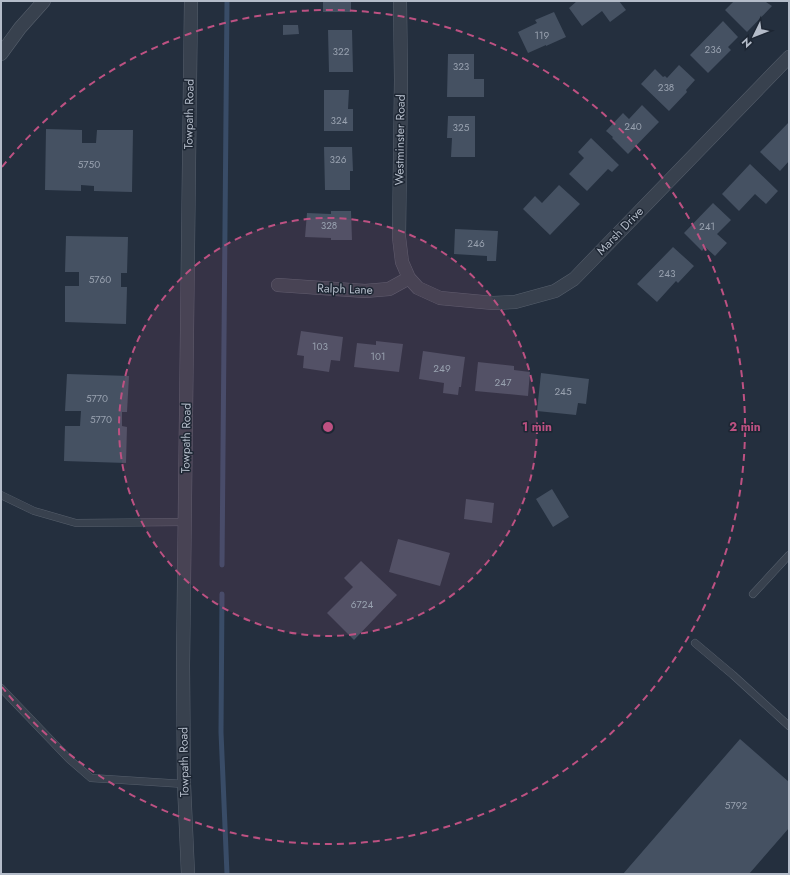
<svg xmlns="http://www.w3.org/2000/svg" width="790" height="875" font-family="Jost,sans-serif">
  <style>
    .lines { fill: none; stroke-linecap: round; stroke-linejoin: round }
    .stream { stroke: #394c67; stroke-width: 5 }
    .building { fill: #455162 }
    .lane-casing { stroke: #565f6c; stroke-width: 8 }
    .street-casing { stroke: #565f6c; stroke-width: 14 }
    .lane { stroke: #38414e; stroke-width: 7 }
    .street { stroke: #38414e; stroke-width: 13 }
    .ring { fill: none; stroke: #bd5182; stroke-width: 2; stroke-dasharray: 7 5 }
    .labels { text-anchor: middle; stroke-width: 3; stroke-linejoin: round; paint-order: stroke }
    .number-label { font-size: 10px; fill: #98a1af }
    .street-label { font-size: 12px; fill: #b4bcc9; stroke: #1d2633 }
    .centre { fill: #bd5182; stroke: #1d2633; stroke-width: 2 }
    .ring-label { font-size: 12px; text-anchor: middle; font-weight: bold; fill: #bd5182; stroke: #1d2633; stroke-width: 3; stroke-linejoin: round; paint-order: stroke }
  </style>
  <rect width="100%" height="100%" fill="#242f3e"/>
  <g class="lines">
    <path class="stream" d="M222,565L227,1
      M222,594L221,732L227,874"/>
  </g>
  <path class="building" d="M323,1H351V12H323Z
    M577,1H619L626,10L610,22L602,11L582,26L569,8Z
    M734,1H767L766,2L772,6L747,32L725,10Z
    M554,12L566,37L546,46V45L528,53L518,32L537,23L535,20Z
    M723,21L738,37L728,47L731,50L708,73L690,55Z
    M283,25H298L299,34L283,35Z
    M328,30H352L353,72H329Z
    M448,54H474V79H484V97H447Z
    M679,65L695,80L686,90L687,92L669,111L641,84L655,69L663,77L665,76L667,78Z
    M324,90H349L348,109H353V131H324Z
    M642,105L659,122L628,154L612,138L613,137L606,131L623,113L629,119Z
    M448,116H475V157H451L452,138H447Z
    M789,122V161L780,171L760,152Z
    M46,129L82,130V143H96L97,130H133L132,192L94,191V186L81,185V191L45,190Z
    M591,138L619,165L612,172L608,169L587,191L569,174L584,158L578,152Z
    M324,147H352L353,171H350V190H325Z
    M750,164L778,191L766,204L755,194L739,211L722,194Z
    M559,185L580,204L550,235L523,209L535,196L542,203Z
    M713,203L731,220L717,234L727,243L715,256L705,247L702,251L684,233Z
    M331,211H351L352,240H331V238L305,237L307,213L331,214Z
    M455,229L498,231L496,261H487V256L454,254Z
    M66,236L128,237L127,273H121V287H127L126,324L65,322V286H79V272H65Z
    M673,247L694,266L678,283L676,281L657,302L637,284Z
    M301,331L343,337L340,361L331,360L329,372L303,368L304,356L297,355Z
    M376,341L403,344L399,372L354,367L357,343L376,345Z
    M423,351L465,357L461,387H459L458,395L443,393L444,383L419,379Z
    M478,362L514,366V370L530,372L528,396L475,391Z
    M541,373L589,379L586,404L578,403L576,415L537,411Z
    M67,374L129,376L127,412H122V426L127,427L126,463L64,461L65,426H80L81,411H65Z
    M552,489L569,517L553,527L536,499Z
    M466,499L494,503L492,523L464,519Z
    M398,539L450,553L440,586L389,572Z
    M361,561L397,595L354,640L327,613L353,587L344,578Z
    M740,739L789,782V828L749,874H623Z"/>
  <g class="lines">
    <g class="lane-casing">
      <path id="lane" d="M1,495L34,511L76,523L185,522
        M753,594L789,555
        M695,643L733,675L789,726
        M1,688L69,759L91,778L184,784"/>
    </g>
    <g class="street-casing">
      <path id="street" d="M400,1L401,80L399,237L402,262L409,278L418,288L440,298L493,303L515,302L555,291L574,279L789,57
        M1,54L20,28L44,1
        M278,285L365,291L389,289L409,278
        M188,874L184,784L183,666L189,163L191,1"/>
    </g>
    <use href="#lane" class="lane"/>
    <use href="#street" class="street"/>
  </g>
  <circle cx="328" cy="427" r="209" fill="#bd5182" fill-opacity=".12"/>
  <g class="ring">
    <circle cx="328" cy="427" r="209"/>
    <path d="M2 167A417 417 0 1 1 2 687"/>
  </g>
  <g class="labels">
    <g class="number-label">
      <text x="542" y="39">119</text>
      <text x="713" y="53">236</text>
      <text x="341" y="55">322</text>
      <text x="461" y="70">323</text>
      <text x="666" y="91">238</text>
      <text x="339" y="124">324</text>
      <text x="633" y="130">240</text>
      <text x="461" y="131">325</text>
      <text x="338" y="163">326</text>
      <text x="89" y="168">5750</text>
      <text x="329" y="229">328</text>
      <text x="707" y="230">241</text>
      <text x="476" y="247">246</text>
      <text x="667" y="277">243</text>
      <text x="100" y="283">5760</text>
      <text x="320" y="350">103</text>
      <text x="378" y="360">101</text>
      <text x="442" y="372">249</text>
      <text x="503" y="386">247</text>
      <text x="563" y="395">245</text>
      <text x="97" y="402">5770</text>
      <text x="101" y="423">5770</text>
      <text x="362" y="608">6724</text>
      <text x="736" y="809">5792</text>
    </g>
    <g class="street-label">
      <text transform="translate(189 114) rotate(-89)" y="4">Towpath Road</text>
      <text transform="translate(400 140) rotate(-89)" y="4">Westminster Road</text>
      <text transform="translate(620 231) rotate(-46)" y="4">Marsh Drive</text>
      <text transform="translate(345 289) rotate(2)" y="4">Ralph Lane</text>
      <text transform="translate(186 438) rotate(-89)" y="4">Towpath Road</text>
      <text transform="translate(184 762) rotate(-91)" y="4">Towpath Road</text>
    </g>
  </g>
  <circle cx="328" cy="427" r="6" class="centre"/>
  <g class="ring-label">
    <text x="537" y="431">1 min</text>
    <text x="745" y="431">2 min</text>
  </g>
  <rect width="790" height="875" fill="none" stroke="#b4bcc9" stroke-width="4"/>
  <g transform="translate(754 36) rotate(227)" stroke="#1d2633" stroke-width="3" paint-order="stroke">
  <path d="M0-3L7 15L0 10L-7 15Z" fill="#b4bcc9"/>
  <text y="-6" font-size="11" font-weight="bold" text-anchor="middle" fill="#b4bcc9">N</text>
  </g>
</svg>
